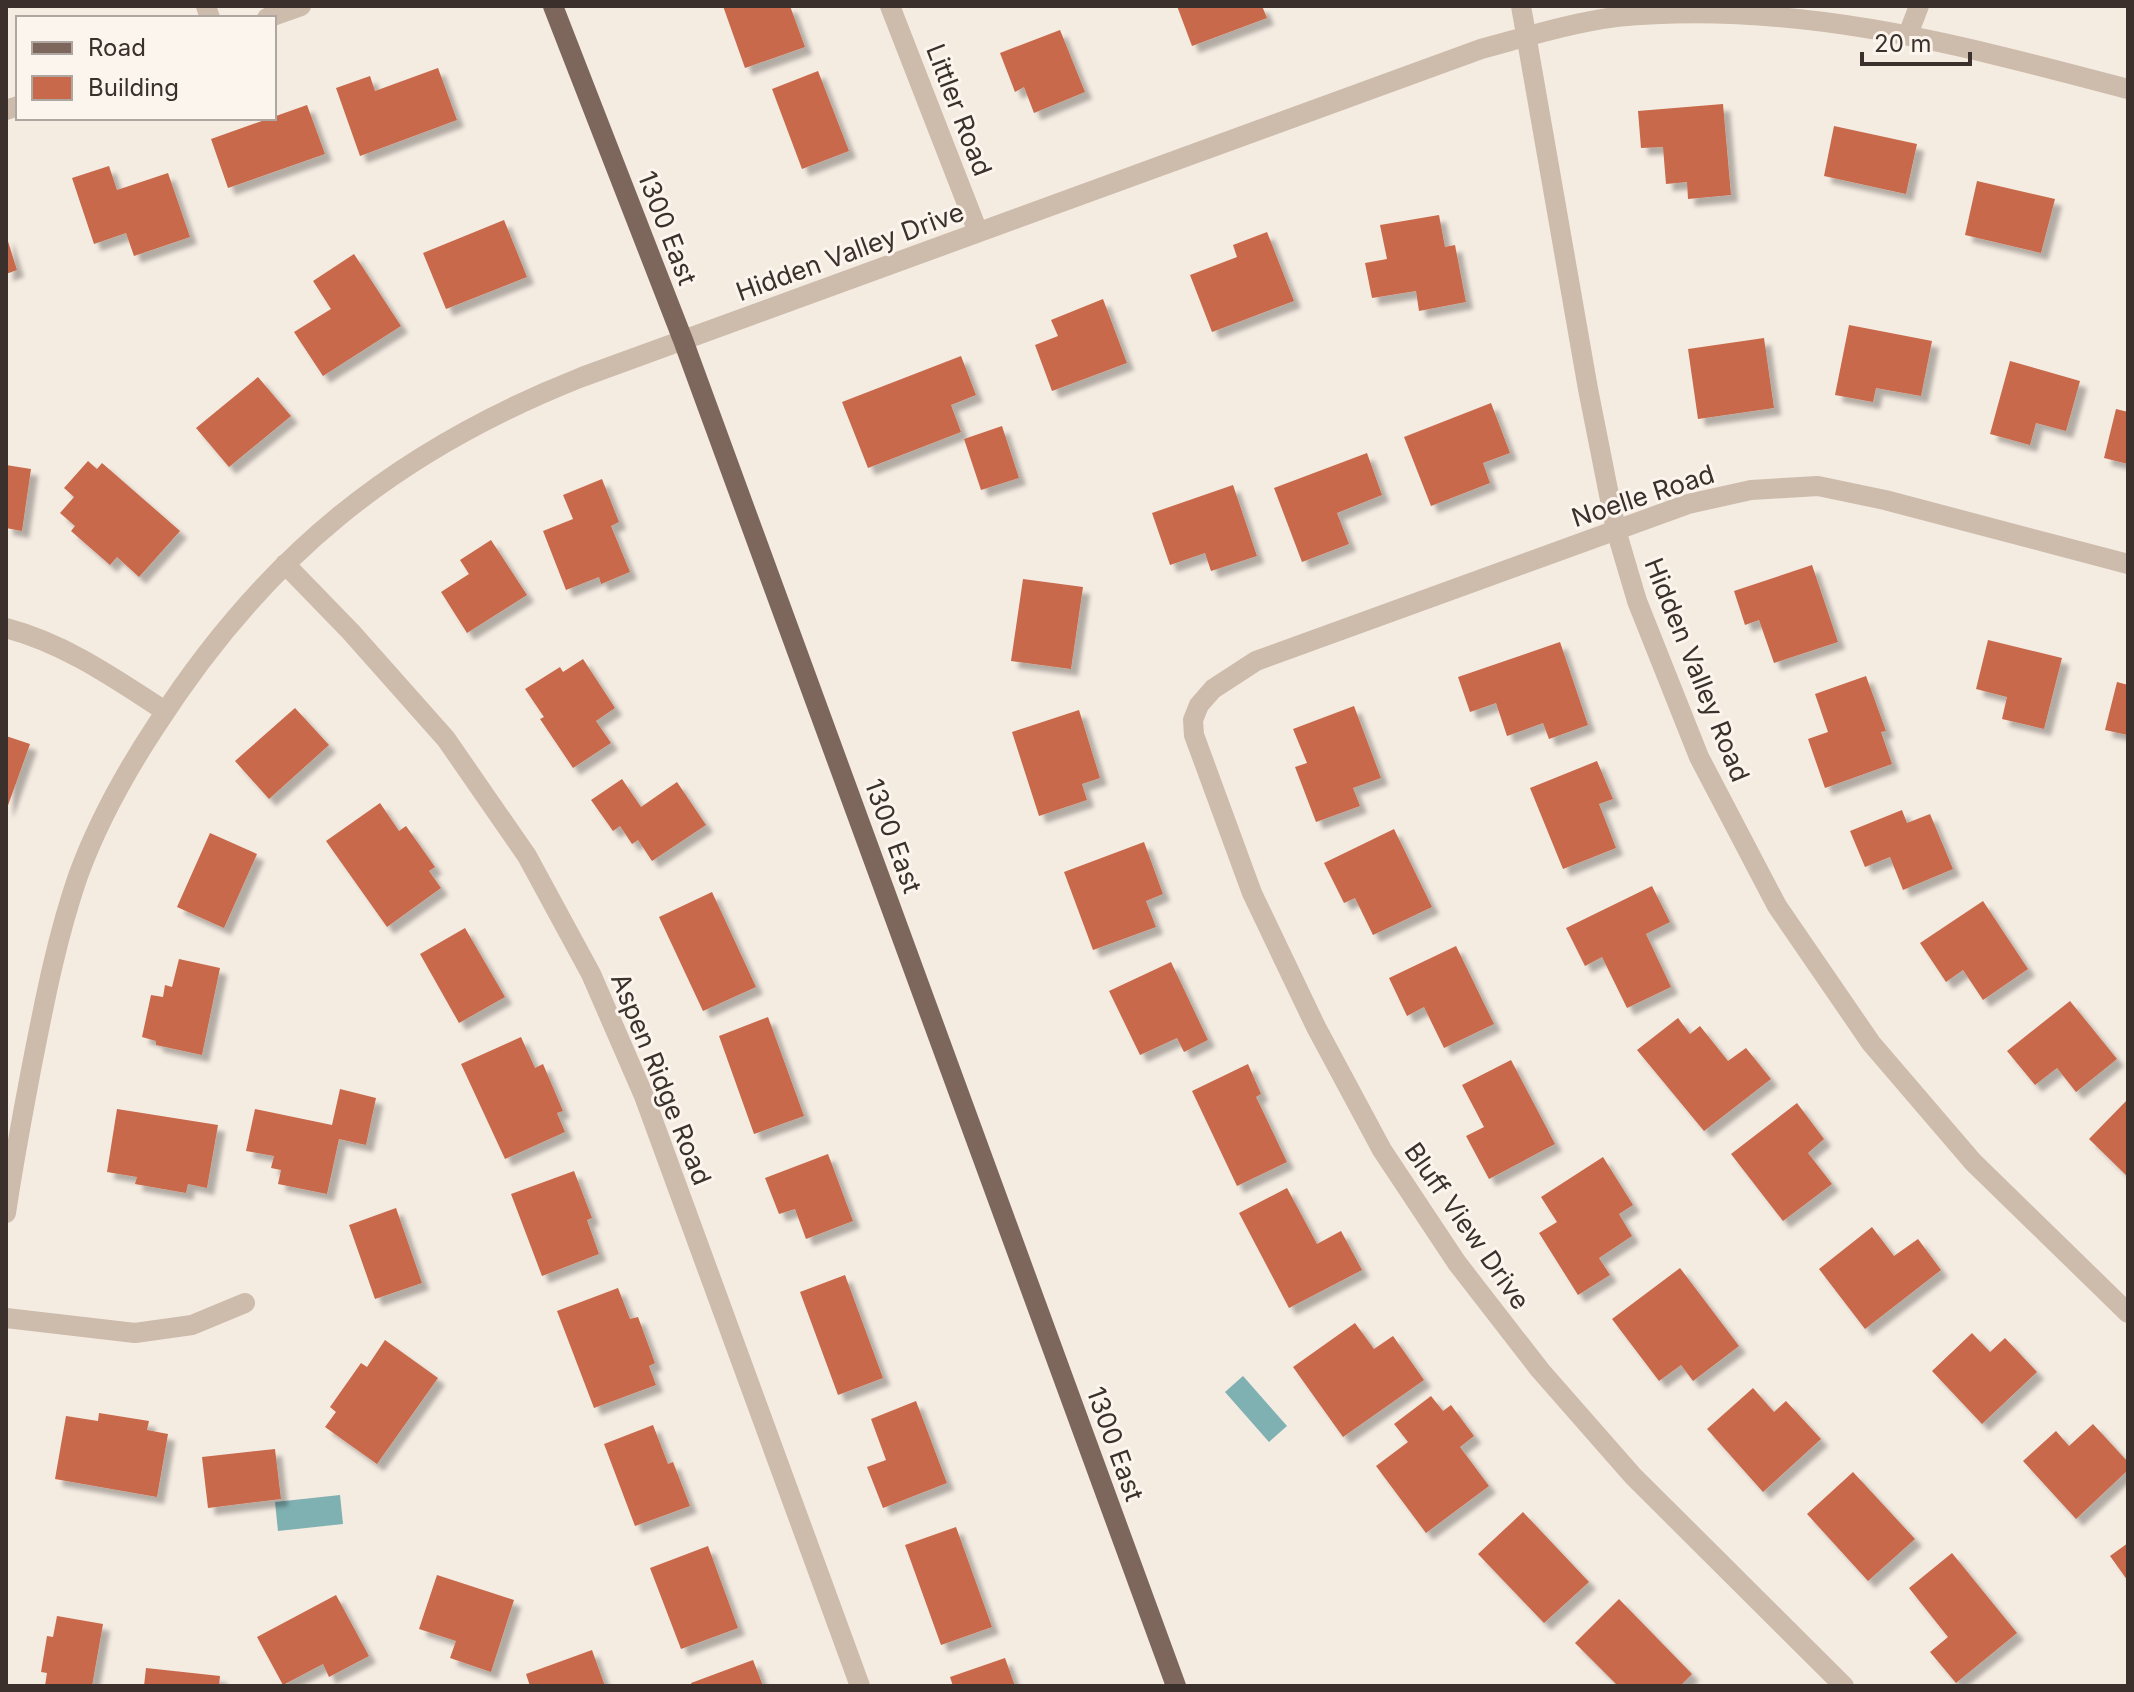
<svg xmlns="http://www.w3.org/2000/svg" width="2134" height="1692" font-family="Inter,sans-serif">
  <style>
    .water { fill: #7fb0b2 }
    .building { fill: #c8694b; filter: url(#shadow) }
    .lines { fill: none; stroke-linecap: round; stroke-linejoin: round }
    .minor { stroke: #cdbbac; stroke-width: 20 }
    .major { stroke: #7d675c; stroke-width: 20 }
    .labels { text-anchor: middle; stroke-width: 6; stroke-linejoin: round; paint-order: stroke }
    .street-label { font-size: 26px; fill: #3b302b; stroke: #fbf5ee }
  </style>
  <defs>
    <filter id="shadow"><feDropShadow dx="7" dy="7" stdDeviation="2" flood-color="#0004"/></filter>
  </defs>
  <rect width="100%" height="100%" fill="#f4ebe1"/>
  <path class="water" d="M1243,1376L1287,1426L1269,1442L1225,1392Z
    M340,1495L343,1524L278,1531L275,1502Z"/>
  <path class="building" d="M723,6H790L805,47L745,68Z
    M1177,6H1262L1267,18L1192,46Z
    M1060,30L1085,92L1034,113L1024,87L1015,92L1000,53Z
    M438,68L457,120L360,156L336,88L370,76L375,91Z
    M818,71L849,151L802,169L772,89Z
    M1723,104L1731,195L1688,199L1687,182L1666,184L1663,147L1641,148L1638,111Z
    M307,105L325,154L228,188L211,139Z
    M1834,126L1917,144L1906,194L1824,176Z
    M109,166L117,190L168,173L190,237L134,256L126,233L94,244L72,178Z
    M1977,181L2055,199L2041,253L1965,235Z
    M1439,215L1445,247L1455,245L1466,302L1419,311L1416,291L1372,298L1365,263L1387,259L1380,225Z
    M504,220L527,277L446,309L423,253Z
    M1267,232L1294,301L1212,332L1190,275L1237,257L1233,245Z
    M6,235L17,270L6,274Z
    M354,254L401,326L323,376L294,332L331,309L313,281Z
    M1103,299L1127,363L1052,391L1035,345L1058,336L1051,320Z
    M1849,325L1932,341L1921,396L1876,388L1873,402L1835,395Z
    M1764,338L1774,408L1698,419L1688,349Z
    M961,356L976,395L951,405L961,432L868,468L842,402Z
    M2010,361L2080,381L2066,431L2036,423L2030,445L1990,434Z
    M258,377L291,416L229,467L196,428Z
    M1491,403L1510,453L1483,463L1490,483L1431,506L1404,437Z
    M2116,409L2128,412V464L2104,458Z
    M1002,426L1019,478L981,490L964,439Z
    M1367,453L1382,495L1337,513L1349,544L1302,562L1274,488Z
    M88,461L97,469L102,463L180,531L139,577L117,557L110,565L71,531L75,526L60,513L74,497L64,488Z
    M6,465L31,469L22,531L6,528Z
    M602,479L619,522L611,526L630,572L601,584L599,577L566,590L543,531L573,519L563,495Z
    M1233,485L1257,556L1211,571L1205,553L1170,565L1152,513Z
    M491,540L527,595L467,633L441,592L469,574L460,560Z
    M1812,565L1838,642L1774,663L1759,620L1745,625L1734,591Z
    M1023,579L1083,587L1071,669L1011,661Z
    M1988,640L2062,658L2044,729L2002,719L2007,697L1976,689Z
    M1560,642L1588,725L1549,739L1543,723L1507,736L1496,703L1470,712L1458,677Z
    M583,659L615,708L596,721L611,743L573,768L540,719L544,717L525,689L560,667L563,672Z
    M1866,676L1886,731L1881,732L1892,764L1825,788L1808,739L1828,732L1815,694Z
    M2117,682L2128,685V735L2105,730Z
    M1354,706L1381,778L1353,788L1360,806L1316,822L1295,767L1307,763L1293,729Z
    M295,708L329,745L269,799L235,761Z
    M1079,710L1100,778L1082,784L1087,800L1039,816L1012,732Z
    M6,736L30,744L6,811Z
    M1597,761L1613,799L1599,804L1616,848L1563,869L1530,788Z
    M622,779L641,807L677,782L706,825L652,861L638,840L632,844L620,826L613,831L591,800Z
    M380,803L399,831L406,826L435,867L429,871L441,888L387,927L326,841Z
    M1902,810L1907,823L1930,814L1953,869L1903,890L1890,857L1865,867L1850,831Z
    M1394,829L1432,907L1373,935L1355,898L1344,903L1324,863Z
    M210,833L257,854L224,928L177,907Z
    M1144,842L1163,894L1146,901L1156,927L1093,950L1064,872Z
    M1652,886L1670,922L1646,934L1671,987L1627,1008L1602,957L1585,966L1566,928Z
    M712,892L756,987L703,1011L659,917Z
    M1983,901L2028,969L1983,1000L1963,970L1946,982L1920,943Z
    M465,928L505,997L459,1023L420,954Z
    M1456,946L1494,1024L1444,1048L1424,1007L1407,1016L1389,978Z
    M179,959L220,968L202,1055L156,1045V1041L142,1037L151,995L163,997L165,985L172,987Z
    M1171,962L1208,1040L1184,1052L1177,1038L1140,1055L1109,991Z
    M2070,1001L2117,1059L2076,1092L2057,1068L2035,1085L2007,1051Z
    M768,1017L804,1116L754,1134L719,1036Z
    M1678,1018L1690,1034L1700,1026L1728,1061L1746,1048L1771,1079L1704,1131L1637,1050Z
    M521,1037L535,1068L543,1064L563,1111L557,1113L565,1132L505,1159L461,1064Z
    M1511,1060L1555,1144L1489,1179L1466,1136L1484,1127L1462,1085Z
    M1248,1064L1261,1094L1256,1097L1287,1162L1237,1186L1192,1091Z
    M340,1089L376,1098L366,1145L339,1139L327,1194L278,1184L281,1170L271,1168L274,1156L246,1151L255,1109L332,1125Z
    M2128,1099V1177L2089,1139Z
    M1797,1103L1824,1139L1808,1153L1832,1184L1783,1221L1731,1154Z
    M117,1109L218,1125L207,1188L188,1184L186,1193L135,1184L137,1177L107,1172Z
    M828,1154L853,1221L806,1239L795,1209L779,1214L765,1178Z
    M1603,1157L1633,1205L1619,1214L1632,1236L1599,1258L1610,1275L1578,1295L1539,1233L1557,1222L1541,1197Z
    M574,1171L592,1218L587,1220L599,1254L542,1276L511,1194Z
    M1287,1188L1317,1244L1341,1231L1362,1270L1289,1308L1239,1213Z
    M396,1208L422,1283L375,1299L349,1225Z
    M1872,1227L1894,1256L1918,1239L1941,1270L1865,1329L1819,1269Z
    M1680,1268L1739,1346L1693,1381L1681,1365L1659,1381L1612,1319Z
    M845,1275L883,1378L838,1395L800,1292Z
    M618,1288L630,1319L638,1317L655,1363L649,1366L656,1385L594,1408L557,1311Z
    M1355,1323L1374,1349L1393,1336L1424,1380L1343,1437L1293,1367Z
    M1972,1333L1990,1352L2005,1338L2037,1372L1982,1424L1932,1371Z
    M385,1340L438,1378L377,1464L325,1427L336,1412L330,1407L361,1363L367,1367Z
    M1753,1388L1774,1412L1786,1401L1821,1439L1763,1492L1707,1429Z
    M1431,1396L1443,1411L1451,1405L1474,1436L1460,1447L1489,1486L1426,1533L1376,1466L1408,1442L1394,1424Z
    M916,1401L947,1483L883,1508L867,1467L886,1460L871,1419Z
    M99,1413L149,1421L147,1430L168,1434L157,1497L55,1479L66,1416L98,1421Z
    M2093,1424L2128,1462V1470L2076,1519L2023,1461L2056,1431L2069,1446Z
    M653,1425L668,1464L673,1462L690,1506L635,1526L604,1444Z
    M275,1449L281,1499L208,1508L202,1457Z
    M1853,1472L1915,1539L1868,1581L1807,1514Z
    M1523,1512L1589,1582L1544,1623L1478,1554Z
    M956,1527L992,1627L941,1645L905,1545Z
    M2128,1543V1581L2110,1556Z
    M708,1546L738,1628L681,1649L650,1568Z
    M1952,1553L2017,1633L1956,1683L1930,1652L1948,1637L1909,1588Z
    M437,1575L514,1600L491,1672L450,1658L456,1641L419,1629Z
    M336,1595L369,1656L329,1677L323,1664L283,1685L257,1637Z
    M1619,1599L1692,1674L1680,1686H1618L1575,1643Z
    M57,1616L103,1624L92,1686H45L47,1673L41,1672L47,1636L53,1637Z
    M592,1650L605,1686H530L526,1674Z
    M1005,1658L1015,1686H953L950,1677Z
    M753,1660L763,1686H692L691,1683Z
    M146,1668L220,1676L219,1686H144Z"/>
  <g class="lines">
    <path class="minor" d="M206,6L210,18
      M890,6L978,232
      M1521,6L1588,389L1616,530L1637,601L1699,757L1777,906L1871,1043L1973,1162L2128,1313
      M267,18L301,6
      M1909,32L1919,6
      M6,110L18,106
      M285,564L351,632L446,739L527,856L591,974L644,1096L860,1686
      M6,628C66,644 114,678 165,711
      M6,1213C13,1165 22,1118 31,1070C44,1004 56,940 78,876C97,824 125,773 156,726C265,556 395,451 582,377L1481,49C1526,37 1570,23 1616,17C1796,0 1957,44 2128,89
      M6,1318L135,1333L192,1325L245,1303
      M1844,1686L1633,1476L1540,1370L1457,1263L1382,1150L1316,1027L1252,893L1194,735L1193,720L1199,705L1213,689L1256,661L1688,504L1751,490L1818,486L1885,500L2128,564"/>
    <path class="major" d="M553,6L683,340L1176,1686"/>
  </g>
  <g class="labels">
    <g class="street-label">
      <text transform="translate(959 110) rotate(69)" y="9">Littler Road</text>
      <text transform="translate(667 228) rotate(69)" y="9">1300 East</text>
      <text transform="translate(850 252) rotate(-20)" y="9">Hidden Valley Drive</text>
      <text transform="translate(1643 496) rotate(-18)" y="9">Noelle Road</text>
      <text transform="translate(1697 670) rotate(68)" y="9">Hidden Valley Road</text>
      <text transform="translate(893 836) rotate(70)" y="9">1300 East</text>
      <text transform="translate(661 1079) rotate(68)" y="9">Aspen Ridge Road</text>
      <text transform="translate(1467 1226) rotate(55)" y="9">Bluff View Drive</text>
      <text transform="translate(1115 1444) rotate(70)" y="9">1300 East</text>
    </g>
  </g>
  <rect width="2134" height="1692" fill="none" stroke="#3b302b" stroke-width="16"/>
  <rect x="16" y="16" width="260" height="104" fill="#fbf5ee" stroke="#aea6a0" stroke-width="2"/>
  <rect x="32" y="42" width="40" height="12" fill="#7d675c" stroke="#aea6a0" stroke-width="2"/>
  <text x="88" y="56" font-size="24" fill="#3b302b">Road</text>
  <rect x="32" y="76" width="40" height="24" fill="#c8694b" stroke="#aea6a0" stroke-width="2"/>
  <text x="88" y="96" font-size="24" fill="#3b302b">Building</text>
  <path d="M1862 52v12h108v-12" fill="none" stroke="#3b302b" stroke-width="4"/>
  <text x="1874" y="52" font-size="24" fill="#3b302b" stroke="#fbf5ee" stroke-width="6" paint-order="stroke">20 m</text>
</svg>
